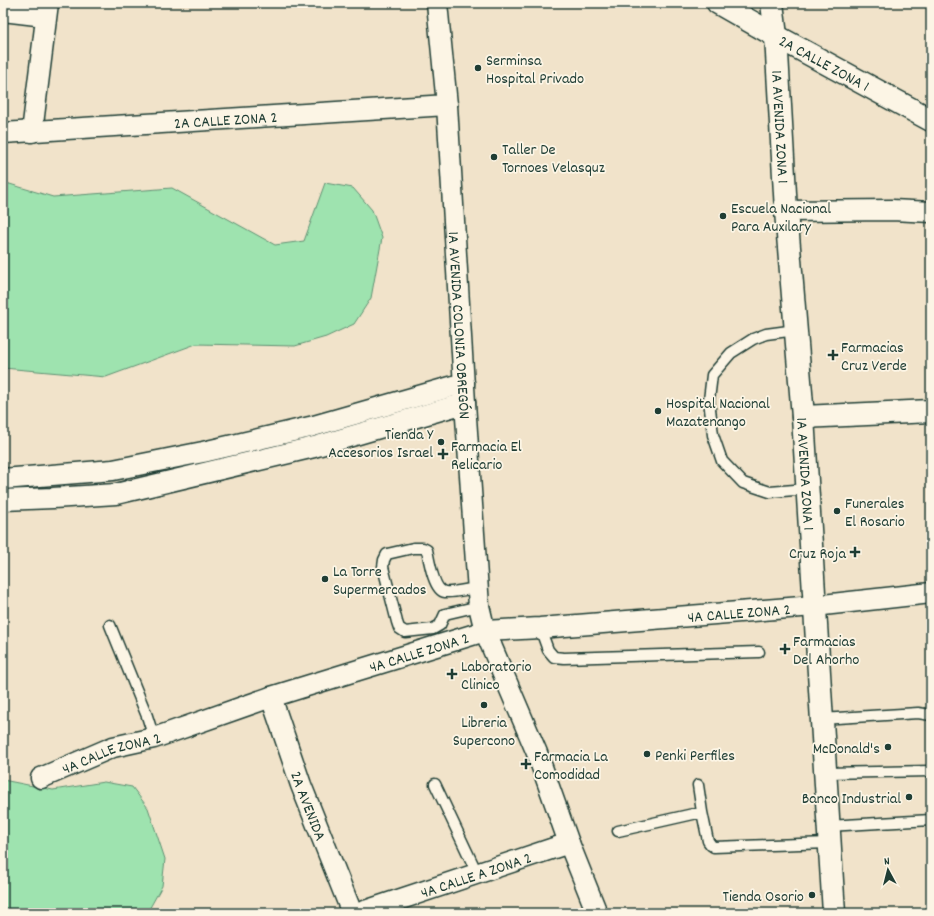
<svg xmlns="http://www.w3.org/2000/svg" width="934" height="916" font-family="Dekko,sans-serif">
  <style>
    .green { fill: #9ee3af; stroke: #5e9072 }
    .lines { fill: none; stroke-linecap: round; stroke-linejoin: round }
    .service-casing { stroke: #1f3d34; stroke-width: 13 }
    .minor-casing { stroke: #1f3d34; stroke-width: 23 }
    .tertiary-casing { stroke: #1f3d34; stroke-width: 25 }
    .secondary-casing { stroke: #1f3d34; stroke-width: 25 }
    .service { stroke: #fcf5e5; stroke-width: 10 }
    .minor { stroke: #fcf5e5; stroke-width: 20 }
    .tertiary { stroke: #fcf5e5; stroke-width: 22 }
    .secondary { stroke: #fcf5e5; stroke-width: 22 }
    .poi-dot { fill: #1f3d34; stroke: #fcf5e5; stroke-width: 1.5 }
    .labels { text-anchor: middle; stroke-width: 3.5; stroke-linejoin: round; paint-order: stroke }
    .poi-label { font-size: 16px; fill: #1f3d34; stroke: #fcf5e5; text-anchor: start }
    .street-label { font-size: 16px; fill: #1f3d34; stroke: #fcf5e5 }
  </style>
  <rect width="100%" height="100%" fill="#f1e3ca"/>
  <filter id="ink" filterUnits="userSpaceOnUse"><feTurbulence type="fractalNoise" baseFrequency=".025" numOctaves="2"/><feDisplacementMap in="SourceGraphic" scale="8" xChannelSelector="R" yChannelSelector="G"/><feConvolveMatrix kernelMatrix="1 2 1 2 8 2 1 2 1" color-interpolation-filters="sRGB"/></filter>
  <g filter="url(#ink)">
    <path class="green" d="M3,182L53,197L172,188L275,245L304,241L325,183L353,188L372,210L382,238L371,298L354,324L326,337L295,346L196,344L106,377L3,368Z
      M3,780L53,790L104,782L132,787L148,808L165,859L162,886L147,913H3Z"/>
    <g class="lines">
      <g class="service-casing">
        <path id="service" d="M796,330L766,334L753,339L731,353L712,375L709,400L713,435L722,461L743,483L770,492L807,489
          M477,588C468,589 454,593 445,592C434,591 429,560 427,550L423,548H413L387,554L384,560L383,567L397,622L399,628L405,632L433,629L440,625L445,614L479,606
          M110,625L147,716L154,738
          M540,628L548,650L554,657L564,658L759,652
          M821,719L918,713L931,715
          M825,773L931,771
          M435,784L477,873
          M698,785L702,812
          M828,826L931,820
          M618,831L702,812L708,841L711,845L714,847L829,843"/>
      </g>
      <g class="minor-casing">
        <g id="minor">
          <path id="s1" d="M437,3L447,105L465,403L479,606L485,631L537,753L569,843L597,913"/>
          <path d="M3,11L45,16"/>
          <path d="M32,132L48,3"/>
          <path id="s2" d="M3,133L447,105"/>
          <path d="M786,211L892,210L931,212"/>
          <path d="M3,479L113,470L203,452L310,427L464,383"/>
          <path d="M3,500L53,498L116,494L314,447L465,403"/>
          <path id="s3" d="M271,697L301,785L352,913"/>
          <path id="s4" d="M41,778L113,747L154,738L271,697L485,631L540,628L814,606L931,593"/>
          <path id="s5" d="M359,913L569,843"/>
        </g>
      </g>
      <g class="tertiary-casing">
        <path id="tertiary" d="M772,3L776,36"/>
      </g>
      <g class="secondary-casing">
        <g id="secondary">
          <path id="s6" d="M718,3L776,36L931,120"/>
          <path id="s7" d="M776,36L786,211L803,417L834,913"/>
          <path d="M803,417L931,411"/>
        </g>
      </g>
      <use href="#service" class="service"/>
      <use href="#minor" class="minor"/>
      <use href="#tertiary" class="tertiary"/>
      <use href="#secondary" class="secondary"/>
    </g>
  </g>
  <g class="poi-dot">
    <circle cx="478" cy="68" r="4"/>
    <circle cx="494" cy="157" r="4"/>
    <circle cx="723" cy="216" r="4"/>
    <path d="M831 349h4v4h4v4h-4v4h-4v-4h-4v-4h4z"/>
    <circle cx="658" cy="411" r="4"/>
    <circle cx="441" cy="442" r="4"/>
    <path d="M441 448h4v4h4v4h-4v4h-4v-4h-4v-4h4z"/>
    <circle cx="837" cy="511" r="4"/>
    <path d="M853 546h4v4h4v4h-4v4h-4v-4h-4v-4h4z"/>
    <circle cx="325" cy="579" r="4"/>
    <path d="M783 643h4v4h4v4h-4v4h-4v-4h-4v-4h4z"/>
    <path d="M450 668h4v4h4v4h-4v4h-4v-4h-4v-4h4z"/>
    <circle cx="484" cy="705" r="4"/>
    <circle cx="888" cy="747" r="4"/>
    <circle cx="647" cy="754" r="4"/>
    <path d="M524 758h4v4h4v4h-4v4h-4v-4h-4v-4h4z"/>
    <circle cx="909" cy="797" r="4"/>
    <circle cx="812" cy="895" r="4"/>
  </g>
  <g class="labels">
    <g class="poi-label">
      <text x="486" y="65">Serminsa<tspan x="486" dy="18">Hospital Privado</tspan></text>
      <text x="502" y="154">Taller De<tspan x="502" dy="18">Tornoes Velasquz</tspan></text>
      <text x="731" y="213">Escuela Nacional<tspan x="731" dy="18">Para Auxilary</tspan></text>
      <text x="841" y="352">Farmacias<tspan x="841" dy="18">Cruz Verde</tspan></text>
      <text x="666" y="408">Hospital Nacional<tspan x="666" dy="18">Mazatenango</tspan></text>
      <text x="433" y="439" text-anchor="end">Tienda Y<tspan x="433" dy="18">Accesorios Israel</tspan></text>
      <text x="451" y="451">Farmacia El<tspan x="451" dy="18">Relicario</tspan></text>
      <text x="845" y="508">Funerales<tspan x="845" dy="18">El Rosario</tspan></text>
      <text x="846" y="558" text-anchor="end">Cruz Roja</text>
      <text x="333" y="576">La Torre<tspan x="333" dy="18">Supermercados</tspan></text>
      <text x="793" y="646">Farmacias<tspan x="793" dy="18">Del Ahorho</tspan></text>
      <text x="461" y="671">Laboratorio<tspan x="461" dy="18">Clinico</tspan></text>
      <text x="484" y="727" text-anchor="middle">Libreria<tspan x="484" dy="18">Supercono</tspan></text>
      <text x="880" y="753" text-anchor="end">McDonald's</text>
      <text x="655" y="760">Penki Perfiles</text>
      <text x="534" y="761">Farmacia La<tspan x="534" dy="18">Comodidad</tspan></text>
      <text x="901" y="803" text-anchor="end">Banco Industrial</text>
      <text x="804" y="901" text-anchor="end">Tienda Osorio</text>
    </g>
    <g class="street-label">
      <text dy="6" stroke="none"><textPath href="#s6" startOffset="122">2A CALLE ZONA 1</textPath></text>
      <text dy="6" stroke="none"><textPath href="#s2" startOffset="223">2A CALLE ZONA 2</textPath></text>
      <text dy="6" stroke="none"><textPath href="#s7" startOffset="91">1A AVENIDA ZONA 1</textPath></text>
      <text dy="6" stroke="none"><textPath href="#s1" startOffset="323">1A AVENIDA COLONIA OBREGÓN</textPath></text>
      <text dy="6" stroke="none"><textPath href="#s7" startOffset="439">1A AVENIDA ZONA 1</textPath></text>
      <text dy="6" stroke="none"><textPath href="#s4" startOffset="723">4A CALLE ZONA 2</textPath></text>
      <text dy="6" stroke="none"><textPath href="#s4" startOffset="399">4A CALLE ZONA 2</textPath></text>
      <text dy="6" stroke="none"><textPath href="#s4" startOffset="75">4A CALLE ZONA 2</textPath></text>
      <text dy="6" stroke="none"><textPath href="#s3" startOffset="115">2A AVENIDA</textPath></text>
      <text dy="6" stroke="none"><textPath href="#s5" startOffset="123">4A CALLE A ZONA 2</textPath></text>
    </g>
  </g>
  <rect width="934" height="916" fill="none" stroke="#fcf5e5" stroke-width="16"/>
  <rect x="8" y="8" width="918" height="900" fill="none" stroke="#1f3d34" stroke-width="1.5" filter="url(#ink)"/>
  <g transform="translate(888 870) rotate(353)" stroke="#fcf5e5" stroke-width="3" paint-order="stroke">
  <path d="M0-3L7 15L0 10L-7 15Z" fill="#1f3d34"/>
  <text y="-6" font-size="11" font-weight="bold" text-anchor="middle" fill="#1f3d34">N</text>
  </g>
</svg>
